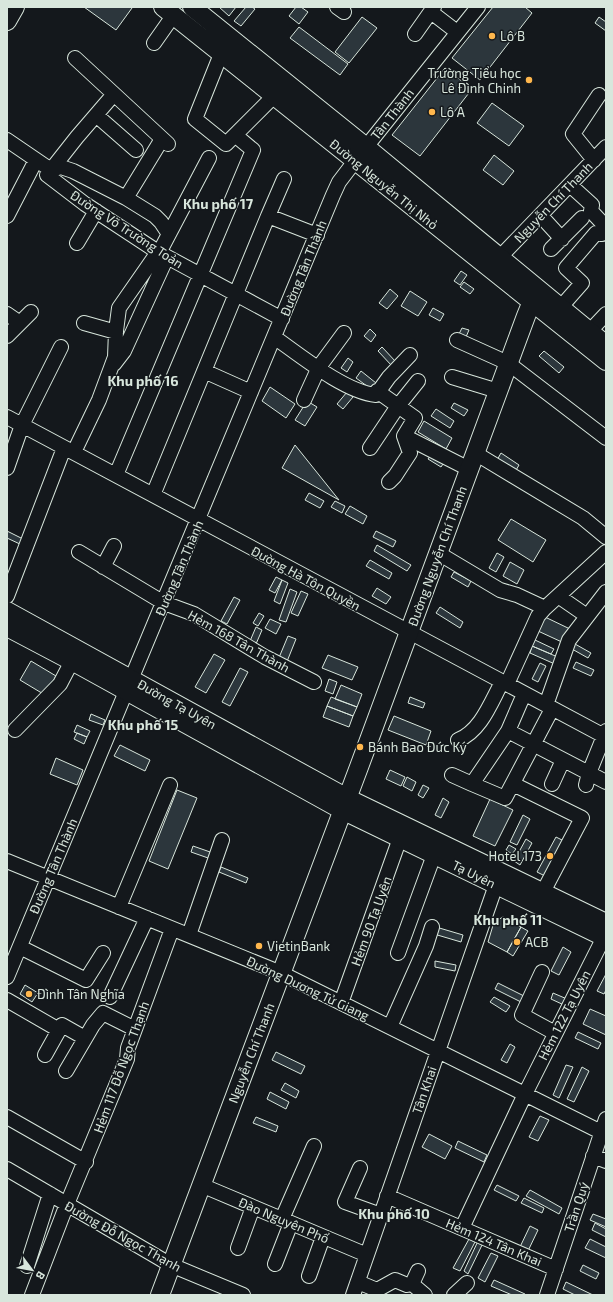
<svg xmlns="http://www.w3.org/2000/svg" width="613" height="1302" font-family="'Exo 2',sans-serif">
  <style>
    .building { fill: #2c363c; stroke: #d8e6dc }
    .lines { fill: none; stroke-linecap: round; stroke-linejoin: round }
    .minor-casing { stroke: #d8e6dc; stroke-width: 16 }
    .major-casing { stroke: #d8e6dc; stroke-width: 20 }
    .minor { stroke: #14181c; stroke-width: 14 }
    .major { stroke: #14181c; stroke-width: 18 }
    .poi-dot { fill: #ffb74d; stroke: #14181c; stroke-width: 1.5 }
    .labels { text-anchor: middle; stroke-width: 3; stroke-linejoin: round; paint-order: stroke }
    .poi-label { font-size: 13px; fill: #d8e6dc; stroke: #14181c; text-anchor: start }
    .street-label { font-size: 13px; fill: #d8e6dc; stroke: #14181c }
    .neighbourhood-label { font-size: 14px; font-weight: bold; fill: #d8e6dc; stroke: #14181c }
  </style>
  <rect width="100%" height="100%" fill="#14181c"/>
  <path class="building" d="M84,7H131L132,8L116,30Z
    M219,7H236L229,16Z
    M246,7H252L255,9L241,26L234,21Z
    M296,7H301L308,12L299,24L289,16Z
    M493,7H525L532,13L480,80L452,58Z
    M362,17L377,28L349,63L335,52Z
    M599,17L606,22V31L595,23Z
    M299,27L348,64L340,75L290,38Z
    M445,68L472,89L420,156L392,135Z
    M492,103L524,126L509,146L477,123Z
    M494,155L514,171L503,185L483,170Z
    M461,271L467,275L460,285L454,281Z
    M464,282L474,289L470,294L460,287Z
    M390,289L398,296L387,309L379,303Z
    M410,291L427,302L418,316L401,306Z
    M433,308L444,314L440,321L429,315Z
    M462,328L469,330L466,337L459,334Z
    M370,329L376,335L371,342L364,336Z
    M382,347L396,362L392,366L378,351Z
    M544,351L564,367L559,373L539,356Z
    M348,358L353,362L347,372L341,368Z
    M361,371L376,383L371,389L356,378Z
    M270,387L295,404L286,418L262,401Z
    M347,392L353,397L343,409L337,404Z
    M307,401L317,407L305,426L295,420Z
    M454,403L468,410L464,416L451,408Z
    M436,409L454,421L450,428L431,416Z
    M424,421L452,438L446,449L418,432Z
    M295,445L339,500L282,468Z
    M432,453L445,461L441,467L428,459Z
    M501,453L519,465L515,472L497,460Z
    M309,493L324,501L320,508L305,500Z
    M335,501L345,506L342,513L331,507Z
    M350,506L367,516L363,524L345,514Z
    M511,519L546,540L533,562L498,540Z
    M7,531L23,539L22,545L7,538Z
    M376,531L396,541L393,547L373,537Z
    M377,545L411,565L407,571L374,551Z
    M497,553L504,557L496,572L489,568Z
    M370,560L392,573L389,579L366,566Z
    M510,562L524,570L517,584L503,576Z
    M454,572L471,581L468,587L451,577Z
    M276,577L282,580L275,593L269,590Z
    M282,580L288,583L280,604L274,601Z
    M377,588L391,597L386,604L372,596Z
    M290,589L297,592L286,622L279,620Z
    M301,591L308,594L298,616L291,613Z
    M234,597L240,600L227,624L221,621Z
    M440,607L463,622L460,628L436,613Z
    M259,613L264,616L258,626L253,623Z
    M545,617L570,629L564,643L538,631Z
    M270,619L281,624L276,634L265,628Z
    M256,627L262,630L256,644L250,641Z
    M288,636L296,639L286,664L278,660Z
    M535,640L554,649L551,654L532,646Z
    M575,644L591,653L588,658L572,649Z
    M532,646L560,658L557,665L530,653Z
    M214,654L225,660L206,693L195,687Z
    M328,655L358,667L352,680L322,668Z
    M31,661L56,676L45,695L20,680Z
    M576,662L594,670L591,676L573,668Z
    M540,663L546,666L538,682L532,679Z
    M240,668L248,672L230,706L222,702Z
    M329,679L337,682L333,694L325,691Z
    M341,685L362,694L357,707L335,699Z
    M331,697L357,707L353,716L327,706Z
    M410,697L425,703L423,708L408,703Z
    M327,706L353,716L349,727L323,717Z
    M91,714L105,720L103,725L89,720Z
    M394,716L431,731L426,745L388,730Z
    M77,725L90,731L87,737L74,732Z
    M77,733L87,737L84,744L74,739Z
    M120,745L150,760L145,771L114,756Z
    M56,758L83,770L77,785L50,774Z
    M390,770L405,777L401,786L386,779Z
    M407,777L416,782L412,791L403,786Z
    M423,785L429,788L423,798L418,795Z
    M177,790L197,798L168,869L149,861Z
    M443,798L449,802L441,818L435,815Z
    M490,799L513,810L495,846L473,836Z
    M523,815L530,819L517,845L510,842Z
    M556,837L564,841L545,876L537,872Z
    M526,839L532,843L520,865L514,861Z
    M509,845L516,849L512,854L506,850Z
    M193,846L213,853L211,859L191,852Z
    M221,867L248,878L246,883L219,872Z
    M503,917L521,927L507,952L488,942L494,922Z
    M436,927L463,935L461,942L434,934Z
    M521,927L528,931L513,956L507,952Z
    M563,947L571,952L559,975L551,971Z
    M435,961L456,965L455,971L435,967Z
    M606,974V990L604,994L597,991Z
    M498,983L524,996L521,1002L495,989Z
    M25,985L38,993L32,1002L20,994Z
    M553,993L567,999L564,1005L551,999Z
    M494,997L510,1006L506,1012L490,1002Z
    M590,1009L606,1016V1035L583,1024Z
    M578,1032L601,1043L598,1049L575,1038Z
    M510,1044L515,1047L507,1063L501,1060Z
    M276,1052L305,1066L301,1074L272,1060Z
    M566,1065L573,1067L559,1098L553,1095Z
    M582,1067L589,1071L574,1102L567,1099Z
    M285,1083L299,1091L296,1098L281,1090Z
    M270,1092L289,1102L286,1109L267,1099Z
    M540,1116L549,1120L538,1141L529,1137Z
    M256,1117L278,1126L276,1132L253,1123Z
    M429,1134L452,1146L445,1159L422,1147Z
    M458,1141L487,1155L484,1162L455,1148Z
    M497,1185L519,1196L516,1201L494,1190Z
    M530,1190L562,1208L559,1214L526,1196Z
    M524,1198L544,1208L542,1213L521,1203Z
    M593,1214L606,1219V1227L590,1220Z
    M595,1223L606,1229V1237L592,1230Z
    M530,1226L538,1230L527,1253L519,1249Z
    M469,1239L475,1242L460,1271L453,1268Z
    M590,1239L606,1247V1258L585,1248Z
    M478,1241L483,1243L468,1274L464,1271Z
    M491,1253L498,1256L485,1282L478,1278Z
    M583,1265L599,1273L596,1279L580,1271Z
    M494,1280L525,1294V1295H512L491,1286Z
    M566,1282L593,1295H575L563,1289Z"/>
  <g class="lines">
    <g class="minor-casing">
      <path id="minor" d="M337,7L344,12
        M431,12L457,32
        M415,34L434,7
        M154,43L173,16
        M221,54L195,119L226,144L274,96
        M75,58L168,144
        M96,115L136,150
        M7,140L51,170L47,175L85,204L158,252L282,319
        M366,147L478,7
        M594,160L573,134L599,95
        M51,170L61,167L73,171L126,198L155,216L161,222L169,234
        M51,170L77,137L114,94
        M284,179L268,216L317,235
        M570,185L592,205L591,211L606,227
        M126,198L162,139
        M7,216L36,160
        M541,216L562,239
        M77,243L96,211
        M551,249L582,218
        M159,253L209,158
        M500,257L606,147
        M560,308L582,283L566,268L596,233L602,234L606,231
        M7,314L20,323
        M84,323L116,332
        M589,332L606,314
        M7,336L31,312
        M274,337C301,356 345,392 376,395L389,377L410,355
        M457,340L508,363L606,438
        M114,364L124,351L167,257
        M204,371L251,392
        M452,377L498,391
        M377,391L415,418L404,436
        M304,400L319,367L344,333
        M7,417L606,737
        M404,436L469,469
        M370,448L398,406L418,381
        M74,452L99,400L115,357L116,331L119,308L158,252
        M475,453L583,518L606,537
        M7,468L22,425L61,347
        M116,475L253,150L235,135
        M389,482L395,476L410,453L404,436
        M153,495L268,216
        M79,552L164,603L194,614L265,657L314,682
        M438,553L500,590L517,595L545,608
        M103,567L114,546
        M7,596L64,448
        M558,596L587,616
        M507,684L538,616L545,608L606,552
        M546,705L569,640L606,592
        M15,730L60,684L72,661
        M508,731L606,782
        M458,740C481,731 491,702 502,682
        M452,775L472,784L508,731L524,694
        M472,784L505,798L552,709
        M513,784L582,818L543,892
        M552,784L563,760
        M586,785L589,773L606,731
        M7,861L281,973L601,1132
        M119,907L170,785
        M189,935L222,840
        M20,947L86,980L103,953
        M398,953L434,855
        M542,972L522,1015L555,1033
        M7,977L333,195L339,182L355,161
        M110,997L147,918
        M7,1000L59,1030L62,1025L85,1038
        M341,1003L400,838
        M390,1027L426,946L432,927
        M45,1055L59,1030
        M66,1071L93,1025L103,1013L135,1029
        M7,1117L86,1162
        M593,1156L606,1161
        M360,1168L345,1202L381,1215
        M7,1169L171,1265L243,1295
        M201,1185L367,1255
        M387,1196L556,1269
        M282,1219L314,1146
        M462,1228L525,1094L604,937
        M238,1248L253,1207
        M275,1264L291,1223
        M27,1266L50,1194
        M309,1276L323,1237
        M358,1282L377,1290L395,1280L407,1285L412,1284L425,1295
        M412,1284L418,1271
        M32,1295L67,1204L127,1059L128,1048L172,929
        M353,1295L496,885
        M454,1295L467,1283
        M547,1295L606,1119"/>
    </g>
    <g class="major-casing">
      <path id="major" d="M163,7L606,361
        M192,7L366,147L606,345
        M7,21L15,7
        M7,611L347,798L606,923
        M7,627L81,666L342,810L606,938
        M160,1295L359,767L526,316L537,289"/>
    </g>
    <use href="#minor" class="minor"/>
    <use href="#major" class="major"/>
  </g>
  <g class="poi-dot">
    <circle cx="492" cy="36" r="4"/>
    <circle cx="529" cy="80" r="4"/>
    <circle cx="432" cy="112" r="4"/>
    <circle cx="360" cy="747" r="4"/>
    <circle cx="550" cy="856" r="4"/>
    <circle cx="517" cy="942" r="4"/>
    <circle cx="259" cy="946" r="4"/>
    <circle cx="29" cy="994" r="4"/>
  </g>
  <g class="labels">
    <g class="poi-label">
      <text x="500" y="41">Lô B</text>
      <text x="521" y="78" text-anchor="end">Trường Tiểu học<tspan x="521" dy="15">Lê Đình Chinh</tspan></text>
      <text x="440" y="117">Lô A</text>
      <text x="368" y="752">Bánh Bao Đức Ký</text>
      <text x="542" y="861" text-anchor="end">Hotel 173</text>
      <text x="525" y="947">ACB</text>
      <text x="267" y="951">VietinBank</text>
      <text x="37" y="999">Đình Tân Nghĩa</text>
    </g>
    <g class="street-label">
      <text transform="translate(392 114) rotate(-52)" y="5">Tân Thành</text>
      <text transform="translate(384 184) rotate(39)" y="5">Đường Nguyễn Thị Nhỏ</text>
      <text transform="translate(553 202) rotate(-46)" y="5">Nguyễn Chí Thanh</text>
      <text transform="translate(127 229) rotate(33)" y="5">Đường Võ Trường Toản</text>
      <text transform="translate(303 268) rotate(-68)" y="5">Đường Tân Thành</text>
      <text transform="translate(437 556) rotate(-70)" y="5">Đường Nguyễn Chí Thanh</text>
      <text transform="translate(179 568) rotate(-67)" y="5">Đường Tân Thành</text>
      <text transform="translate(306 578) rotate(28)" y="5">Đường Hà Tôn Quyền</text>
      <text transform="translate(239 641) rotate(29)" y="5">Hẻm 168 Tân Thành</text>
      <text transform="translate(177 704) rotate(29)" y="5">Đường Tạ Uyên</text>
      <text transform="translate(53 866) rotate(-67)" y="5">Đường Tân Thành</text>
      <text transform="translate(474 874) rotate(26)" y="5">Tạ Uyên</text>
      <text transform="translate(371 921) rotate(-70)" y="5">Hẻm 90 Tạ Uyên</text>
      <text transform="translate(308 988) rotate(25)" y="5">Đường Dương Tử Giang</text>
      <text transform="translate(564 1015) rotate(-63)" y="5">Hẻm 122 Tạ Uyên</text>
      <text transform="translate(251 1053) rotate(-69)" y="5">Nguyễn Chí Thanh</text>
      <text transform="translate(121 1067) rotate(-70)" y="5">Hẻm 117 Đỗ Ngọc Thạnh</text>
      <text transform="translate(424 1090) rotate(-71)" y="5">Tân Khai</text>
      <text transform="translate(576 1207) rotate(-72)" y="5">Trần Quý</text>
      <text transform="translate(284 1220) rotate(23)" y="5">Đào Nguyên Phổ</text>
      <text transform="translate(123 1236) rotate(29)" y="5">Đường Đỗ Ngọc Thạnh</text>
      <text transform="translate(494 1242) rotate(23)" y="5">Hẻm 124 Tân Khai</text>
    </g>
    <g class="neighbourhood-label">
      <text x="218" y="209">Khu phố 17</text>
      <text x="143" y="386">Khu phố 16</text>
      <text x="143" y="730">Khu phố 15</text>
      <text x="508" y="925">Khu phố 11</text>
      <text x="394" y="1219">Khu phố 10</text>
    </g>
  </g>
  <rect width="613" height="1302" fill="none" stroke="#d8e6dc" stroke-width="16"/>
  <g transform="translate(32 1270) rotate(122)" stroke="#14181c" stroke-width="3" paint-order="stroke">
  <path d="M0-3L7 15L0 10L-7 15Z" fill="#d8e6dc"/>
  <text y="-6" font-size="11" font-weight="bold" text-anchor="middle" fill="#d8e6dc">B</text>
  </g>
</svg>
